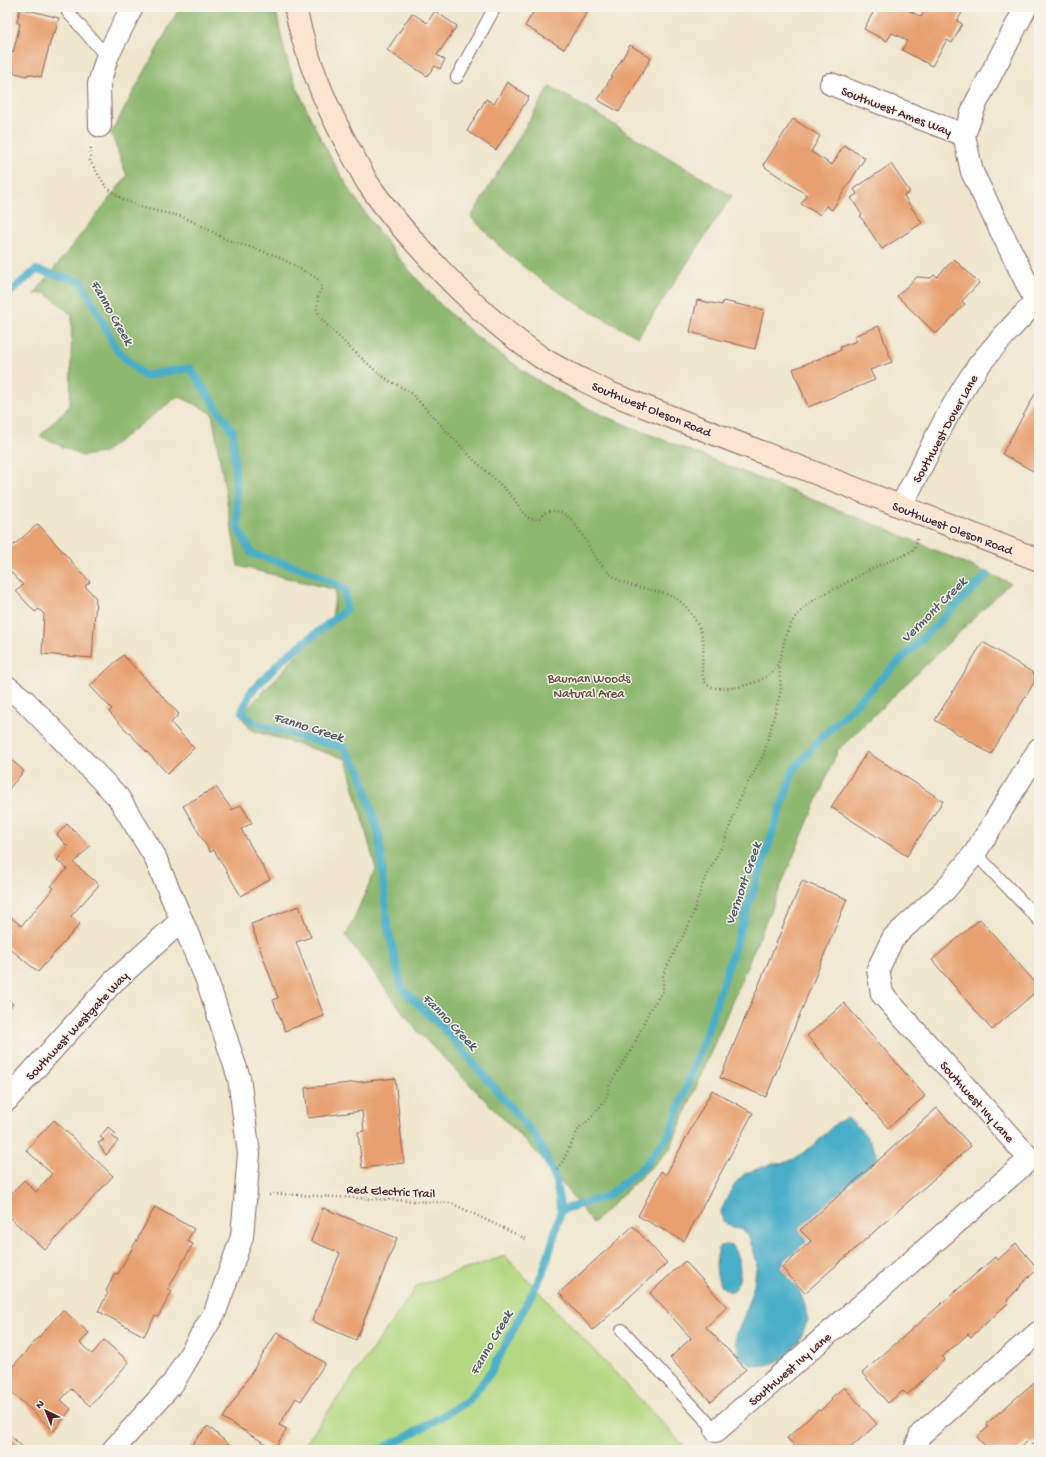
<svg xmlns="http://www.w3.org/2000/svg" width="1046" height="1457" font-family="'Gochi Hand',sans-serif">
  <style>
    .green { fill: #b3d881; stroke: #7e7c56 }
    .forest { fill: #8eb86f; stroke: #6c6c4d }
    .water { fill: #49aec8; stroke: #4a667a }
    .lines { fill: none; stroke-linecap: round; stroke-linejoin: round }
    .stream { stroke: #49aec8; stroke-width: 8 }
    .building { fill: #e8a070 }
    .service-casing { stroke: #846564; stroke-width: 14 }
    .minor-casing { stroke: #846564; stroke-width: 24 }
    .secondary-casing { stroke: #846564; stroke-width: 24 }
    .path { stroke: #846564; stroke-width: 2.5; stroke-dasharray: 1 3; stroke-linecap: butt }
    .service { stroke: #fff; stroke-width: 12 }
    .minor { stroke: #fff; stroke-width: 22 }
    .secondary { stroke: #fce5d0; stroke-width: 22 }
    .labels { text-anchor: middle; stroke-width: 3; stroke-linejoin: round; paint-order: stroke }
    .street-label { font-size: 13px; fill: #4a1f2b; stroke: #f7f3e8 }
    .park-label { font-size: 13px; fill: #644d40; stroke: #f7f3e8 }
    .water-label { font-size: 14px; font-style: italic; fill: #4a586a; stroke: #f7f3e8 }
  </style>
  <rect width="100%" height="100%" fill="#f7f3e8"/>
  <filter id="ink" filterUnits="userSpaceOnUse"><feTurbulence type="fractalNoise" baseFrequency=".025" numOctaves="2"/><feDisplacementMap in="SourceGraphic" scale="8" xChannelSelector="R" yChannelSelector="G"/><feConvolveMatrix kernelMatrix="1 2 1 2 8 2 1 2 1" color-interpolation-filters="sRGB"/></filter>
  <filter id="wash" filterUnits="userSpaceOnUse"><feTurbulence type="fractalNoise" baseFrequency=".012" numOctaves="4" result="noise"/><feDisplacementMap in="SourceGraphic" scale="16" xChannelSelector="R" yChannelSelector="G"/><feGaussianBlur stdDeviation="0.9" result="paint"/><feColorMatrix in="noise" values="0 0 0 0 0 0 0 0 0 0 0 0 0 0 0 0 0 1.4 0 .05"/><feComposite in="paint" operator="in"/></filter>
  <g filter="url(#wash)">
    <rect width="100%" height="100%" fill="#efe6cd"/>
    <path class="green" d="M505,1256L688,1450H301L418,1285Z"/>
    <path class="forest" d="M180,7H275C280,27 283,49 290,69C319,146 362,217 416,278C425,287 433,298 443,307C470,333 500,355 531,376C556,393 584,406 611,419L896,533L1010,583L838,750L670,1149L593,1223L541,1157L417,1031L346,936L376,869L346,759L251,730L241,716L332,617L336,590L238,566L212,413L178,396L103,453L82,456L40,436L70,405L72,315L46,293L34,294L127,176L111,133Z
      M550,86L732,196L638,337C592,313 547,288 507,253C494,242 483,229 471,217Z"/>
    <path class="water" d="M847,1118C861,1127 872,1142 878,1158L798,1229L807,1241L786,1259L780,1268L799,1290L805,1305L808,1320L799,1341L792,1350L781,1360L764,1366L751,1365L739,1356L735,1335L742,1322L754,1285L757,1262L748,1234L740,1229L733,1228L723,1222L721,1211L730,1192L738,1180L746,1173L774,1163L781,1164L794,1159L813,1146L836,1123Z
      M727,1245L732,1246C741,1259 744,1280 732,1292C713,1288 714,1260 720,1246Z"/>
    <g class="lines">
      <path class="stream" d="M7,295L36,270L82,282L117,350L144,376L190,368L233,432L238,528L252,554L307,570L345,589L346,610L283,659L250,693L242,712L255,723L309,739L343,747L360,771L379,835L387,923L402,989L449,1034L536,1137L555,1177L561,1210L551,1247L542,1274L491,1372L469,1400L412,1434L379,1450
        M561,1210L608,1196L645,1165L670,1133L705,1037L793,771L818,741L987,575"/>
    </g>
    <g id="blocks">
      <path class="building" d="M536,7H590L564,49L525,26Z
        M876,7H903L921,17L926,7H965L957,21L962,24L952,43L947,40L932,66L902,50L907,41L899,36L892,33L887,41L864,29Z
        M20,8L59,18L55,33L53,32L41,77L28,74L27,76L7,71V63L10,51L13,53L20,24L17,22Z
        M435,11L457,26L437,55L445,60L440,69L435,66L427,76L387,50L412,13L427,23Z
        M630,45L651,58L619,112L598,100Z
        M507,82L529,97L496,150L467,131L486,99L494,104Z
        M793,119L820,136L811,152L832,165L844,145L865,158L832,210L826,206L820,215L801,204L807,195L765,167L764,164Z
        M891,164L910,192L904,196L922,223L882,249L860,216L862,215L851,198L857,194L854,189Z
        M954,259L979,283L962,301L965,304L936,334L897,296L917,277L931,278L934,275L937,277Z
        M697,300L722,305L723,301L764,310L755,349L690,332Z
        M879,326L892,362L870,370L875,380L808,407L793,369L841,350L840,347L857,341L854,336Z
        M1035,394L1039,396V468L1037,473L1002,454Z
        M38,524L90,582L85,586L96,598L92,658L42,654L44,614L39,609L35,612L16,591L23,585L7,568V551Z
        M983,642L1038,676L991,754L935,720Z
        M123,655L179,714L171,723L194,748L168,774L109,712L112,709L90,686Z
        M867,752L943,801L907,856L831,807Z
        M7,756L24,771L7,791Z
        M216,787L232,810L241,805L252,823L241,829L270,879L241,896L214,850L210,852L183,806Z
        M67,824L90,846L74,863L99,885L71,916L80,924L38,972L7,946V914L21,926L54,888L51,886L67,869L57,860L68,847L57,835Z
        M802,881L847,899L766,1097L720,1078Z
        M299,906L311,937L296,942L324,1016L285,1031L273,1000L278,998L251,924Z
        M980,919L1039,987V989L992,1030L932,960Z
        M7,999L13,1004L7,1011Z
        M844,1003L925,1096L888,1128L807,1036Z
        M395,1078L404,1163L362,1168L358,1132L364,1131L362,1111L308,1118L305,1088Z
        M712,1090L753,1113L684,1241L638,1216L661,1171L666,1175Z
        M937,1108L971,1146L805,1293L782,1268L811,1241L800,1230Z
        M54,1120L113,1176L45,1250L7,1215V1198L24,1180L36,1192L52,1174L26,1150Z
        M108,1127L116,1134L112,1136L118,1141L106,1155L98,1143L104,1140L100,1137Z
        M155,1207L194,1229L187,1241L193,1244L168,1289L172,1291L158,1317L155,1316L144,1336L98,1311L108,1293L106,1291L115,1273L118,1274Z
        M323,1208L397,1238L356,1340L312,1321L340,1253L311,1241Z
        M633,1226L667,1263L593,1330L559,1293Z
        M1016,1243L1038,1269L1020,1285L1021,1286L1007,1300L1009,1302L971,1337L968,1334L942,1357L945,1359L907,1395L903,1391L888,1403L862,1373L995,1257L998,1260Z
        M685,1261L727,1307L706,1327L746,1369L711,1402L670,1358L691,1338L650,1293Z
        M63,1310L89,1333L80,1343L92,1354L104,1340L129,1362L90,1406L71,1389L61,1400L71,1409L54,1431L7,1388V1373Z
        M277,1332L325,1363L301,1401L296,1398L279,1425L287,1429L274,1449L223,1418Z
        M1039,1378V1438L1032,1445L1028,1441L1017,1450H989L977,1437L988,1427L986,1424Z
        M844,1387L877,1424L848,1450H798L787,1438L818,1410L820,1411L832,1400L831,1398Z
        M208,1426L235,1450H189L188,1449Z
        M7,1433L26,1450H7Z"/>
    </g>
  </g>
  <g filter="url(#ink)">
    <use href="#blocks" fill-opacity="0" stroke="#846564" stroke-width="1"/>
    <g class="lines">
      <g class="service-casing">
        <path id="service" d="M66,7L68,12L107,57
          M457,77L495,7
          M975,853L1039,920
          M622,1330L716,1431"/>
      </g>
      <g class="minor-casing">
        <path id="minor" d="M1026,7L975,105L964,135L972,172L1036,302
          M831,84L964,135
          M100,126L99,84L107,57L132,7
          M901,506C926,459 948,408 979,365C997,342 1016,322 1036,302L1039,300
          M7,687L25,701L118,797L154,855L207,980L239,1078L249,1154L242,1237L215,1312L173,1383L113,1450
          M7,1100L112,983L182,920
          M716,1431L1030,1159L882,994L878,969L893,938L945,890L975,853L1039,749
          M915,1450L921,1434L1039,1332"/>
      </g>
      <g class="secondary-casing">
        <path id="secondary" d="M295,7C306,59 327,109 353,156C359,166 363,176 369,185C384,207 401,227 419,247C456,289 496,327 542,358C562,371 586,381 607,392L1039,560"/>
      </g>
      <path class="path" d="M91,148L90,161L106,187L122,199L140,207L183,217L206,228L225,239L277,256L313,276L319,280L322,288L318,296L317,309L320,318L347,345L378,373L390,381L410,392L472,458L504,488L514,499L524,514L530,519H539C541,517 543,514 545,513C547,511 551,511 554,511C574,511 586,544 596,558C600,563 604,567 608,572C632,596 671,583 690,612C696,621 702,631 703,642C705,654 697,677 708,685C715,690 730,688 738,687C800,674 769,644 800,612C810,601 822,595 835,589C850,581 864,572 880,565C889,561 905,556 913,550C916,547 916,543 917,539
        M557,1169L563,1161L579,1128L591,1118L606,1099L610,1084L633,1047L649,1011L663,991V975L691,920L703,883L725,840L740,797L764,754L781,690L779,665
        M269,1195L279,1194L451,1203L528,1240"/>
      <use href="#service" class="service"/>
      <use href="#minor" class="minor"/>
      <use href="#secondary" class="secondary"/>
    </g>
  </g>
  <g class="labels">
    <g class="street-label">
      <text transform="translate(897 110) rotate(21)" y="5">Southwest Ames Way</text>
      <text transform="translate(652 408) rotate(22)" y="5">Southwest Oleson Road</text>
      <text transform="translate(944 428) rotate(-61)" y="5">Southwest Dover Lane</text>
      <text transform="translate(953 527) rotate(21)" y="5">Southwest Oleson Road</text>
      <text transform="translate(76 1025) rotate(-47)" y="5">Southwest Westgate Way</text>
      <text transform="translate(978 1101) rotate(48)" y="5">Southwest Ivy Lane</text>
      <text transform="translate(391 1190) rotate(3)" y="5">Red Electric Trail</text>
      <text transform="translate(789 1368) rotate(-41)" y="5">Southwest Ivy Lane</text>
    </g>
    <g class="park-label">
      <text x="589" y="682">Bauman Woods<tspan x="589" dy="15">Natural Area</tspan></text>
    </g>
    <g class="water-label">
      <text transform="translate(113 312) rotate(60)" y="5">Fanno Creek</text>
      <text transform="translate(933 609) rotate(-45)" y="5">Vermont Creek</text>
      <text transform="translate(309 726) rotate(17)" y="5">Fanno Creek</text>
      <text transform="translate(742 883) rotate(-71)" y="5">Vermont Creek</text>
      <text transform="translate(451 1021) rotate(46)" y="5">Fanno Creek</text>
      <text transform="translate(490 1342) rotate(-60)" y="5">Fanno Creek</text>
    </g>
  </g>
  <rect width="1046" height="1457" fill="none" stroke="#f7f3e8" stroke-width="24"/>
  <g transform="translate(46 1411) rotate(317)" stroke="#f7f3e8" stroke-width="3" paint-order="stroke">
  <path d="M0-3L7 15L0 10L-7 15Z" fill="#4a1f2b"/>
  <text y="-6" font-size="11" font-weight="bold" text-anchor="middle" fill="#4a1f2b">N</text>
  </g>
</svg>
